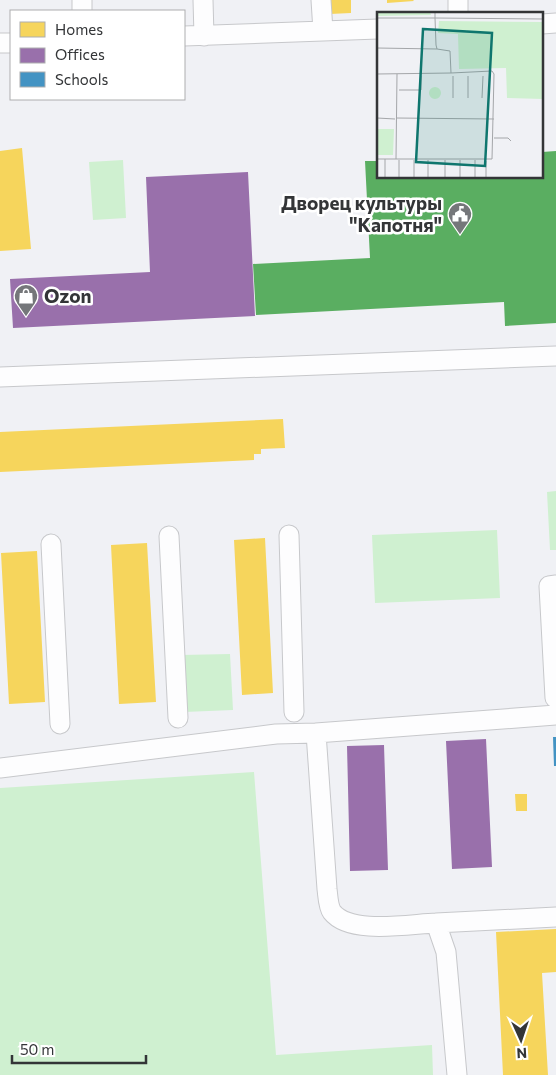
<svg xmlns="http://www.w3.org/2000/svg" width="556" height="1075" font-family="Commissioner,sans-serif">
  <style>
    .green { fill: #cff0d0 }
    .homes { fill: #f6d55c }
    .offices { fill: #9970ab }
    .schools { fill: #4393c3 }
    .public { fill: #5aae61 }
    .lines { fill: none; stroke-linecap: round; stroke-linejoin: round }
    .minor-casing { stroke: #c7c8cb; stroke-width: 21 }
    .minor { stroke: #fdfdfe; stroke-width: 19 }
    .labels { text-anchor: middle; stroke-width: 5; stroke-linejoin: round; paint-order: stroke }
    .poi-label { font-size: 19px; font-weight: bold; fill: #333537; stroke: #fff; text-anchor: end }
    .inset-road { fill: none; stroke: #a4a6a9; stroke-width: 1 }
    .view { fill: #0f766e; fill-opacity: 0.15; stroke: #0f766e; stroke-width: 2.5 }
    .inset-edge { fill: none; stroke: #333537; stroke-width: 2.5 }
  </style>
  <rect width="100%" height="100%" fill="#f0f1f5"/>
  <path class="green" d="M123,160L126,218L93,220L89,162Z
    M556,491V550H550L547,492Z
    M497,530L500,598L375,603L372,535Z
    M230,654L233,710L184,712L181,655Z
    M254,772L276,1055L432,1045L433,1075H0V788Z"/>
  <path class="homes" d="M329,0H351V13L330,14Z
    M387,0H413L414,1L387,3Z
    M22,148L31,249L0,251V151Z
    M283,419L285,448L261,449V454H254V460L0,472V432Z
    M265,538L273,693L242,695L234,540Z
    M147,543L156,702L119,704L111,545Z
    M37,551L45,702L9,704L1,553Z
    M515,794H527V811H516Z
    M556,929V972L542,973L548,1075H503L496,932Z"/>
  <path class="offices" d="M248,172L255,316L13,328L10,279L150,272L146,177Z
    M486,739L492,867L452,869L446,741Z
    M384,745L388,870L350,871L347,746Z"/>
  <path class="schools" d="M553,737H556V766H554Z"/>
  <path class="public" d="M556,151V323L505,326L504,302L256,315L253,264L370,258L365,161H378V178H542V152Z"/>
  <g class="lines">
    <g class="minor-casing">
      <path id="minor" d="M82,0V11
        M203,0L204,36
        M321,0L323,31
        M458,0V14
        M542,24L556,23
        M184,36L378,29
        M0,43H11
        M0,377L556,356
        M289,535L294,712
        M169,536L178,718
        M51,544L60,724
        M555,698L549,586L556,585
        M316,733L556,715
        M0,768L276,734L316,733L327,889C328,896 328,906 332,912C350,935 409,924 436,923L446,952L457,1075
        M436,923L556,917"/>
    </g>
    <use href="#minor" class="minor"/>
  </g>
  <defs>
    <g id="civic-pin" transform="scale(1.25)"><path d="M0 17L-7.5 6A9.5 9.5 0 1 1 7.5 6Z" fill="#75777a" stroke="#fff"/><path d="M-.6-6.5H3V-4.5H.6V-3L4-1V1h2V6H-6V1h2V-1L-.6-3ZM-1.2 2.5V6h2.4V2.5Z" fill="#fff"/></g>
    <g id="shop-pin" transform="scale(1.25)"><path d="M0 17L-7.5 6A9.5 9.5 0 1 1 7.5 6Z" fill="#75777a" stroke="#fff"/><path d="M-5-2.5h2.3a2.7 3.5 0 0 1 5.4 0H5L5.5 6h-11ZM-1.5-2.5h3a1.5 2.3 0 0 0-3 0Z" fill="#fff"/></g>
  </defs>
  <g fill-rule="evenodd">
    <use href="#civic-pin" x="460" y="214"/>
    <use href="#shop-pin" x="26" y="296"/>
  </g>
  <g class="labels">
    <g class="poi-label">
      <text x="442" y="210">Дворец культуры<tspan x="442" dy="22">"Капотня"</tspan></text>
      <text x="44" y="303" text-anchor="start">Ozon</text>
    </g>
  </g>
  <g transform="translate(377 12)">
    <rect width="166" height="166" fill="#f0f1f5"/>
    <path d="M0,0H53L54,3L0,4ZM62,9L166,10V87L130,86L129,56L82,57L81,22L61,21ZM52 81a6 6 0 1 1 12 0a6 6 0 1 1-12 0ZM0,117H17L16,143H0Z" fill="#cff0d0"/>
    <path class="inset-road" d="M58,0V6L167,7M0,6H58L59,33L60,37L73,39L74,61L115,59L117,62L115,147H0M0,36L60,37M0,62L74,61M22,78H44V64M76,86V64M91,86V64M105,86L106,64M0,106L18,107M19,106L117,107M117,126H131L134,129M8,147V167M19,147L20,62M37,148V167M68,148V167M98,148V167M109,149V167M22,167V148M51,167V148M83,167V148"/>
    <path class="view" d="M46,17L115,21L108,154L39,150Z"/>
    <rect width="166" height="166" class="inset-edge"/>
  </g>
  <rect x="10" y="10" width="175" height="90" fill="#ffffff" stroke="#adaeaf"/>
  <rect x="20" y="22" width="25" height="15" fill="#f6d55c" stroke="#adaeaf"/>
  <text x="55" y="35" font-size="15" fill="#333537">Homes</text>
  <rect x="20" y="48" width="25" height="15" fill="#9970ab" stroke="#adaeaf"/>
  <text x="55" y="60" font-size="15" fill="#333537">Offices</text>
  <rect x="20" y="72" width="25" height="15" fill="#4393c3" stroke="#adaeaf"/>
  <text x="55" y="85" font-size="15" fill="#333537">Schools</text>
  <g transform="translate(521 1040) rotate(177)" stroke="#ffffff" stroke-width="4" paint-order="stroke">
  <path d="M0-4L9 19L0 12L-9 19Z" fill="#333537"/>
  <text y="-8" font-size="14" font-weight="bold" text-anchor="middle" fill="#333537">N</text>
  </g>
  <path d="M12 1055v8h134v-8" fill="none" stroke="#333537" stroke-width="2.5"/>
  <text x="20" y="1055" font-size="15" fill="#333537" stroke="#ffffff" stroke-width="4" paint-order="stroke">50 m</text>
</svg>
